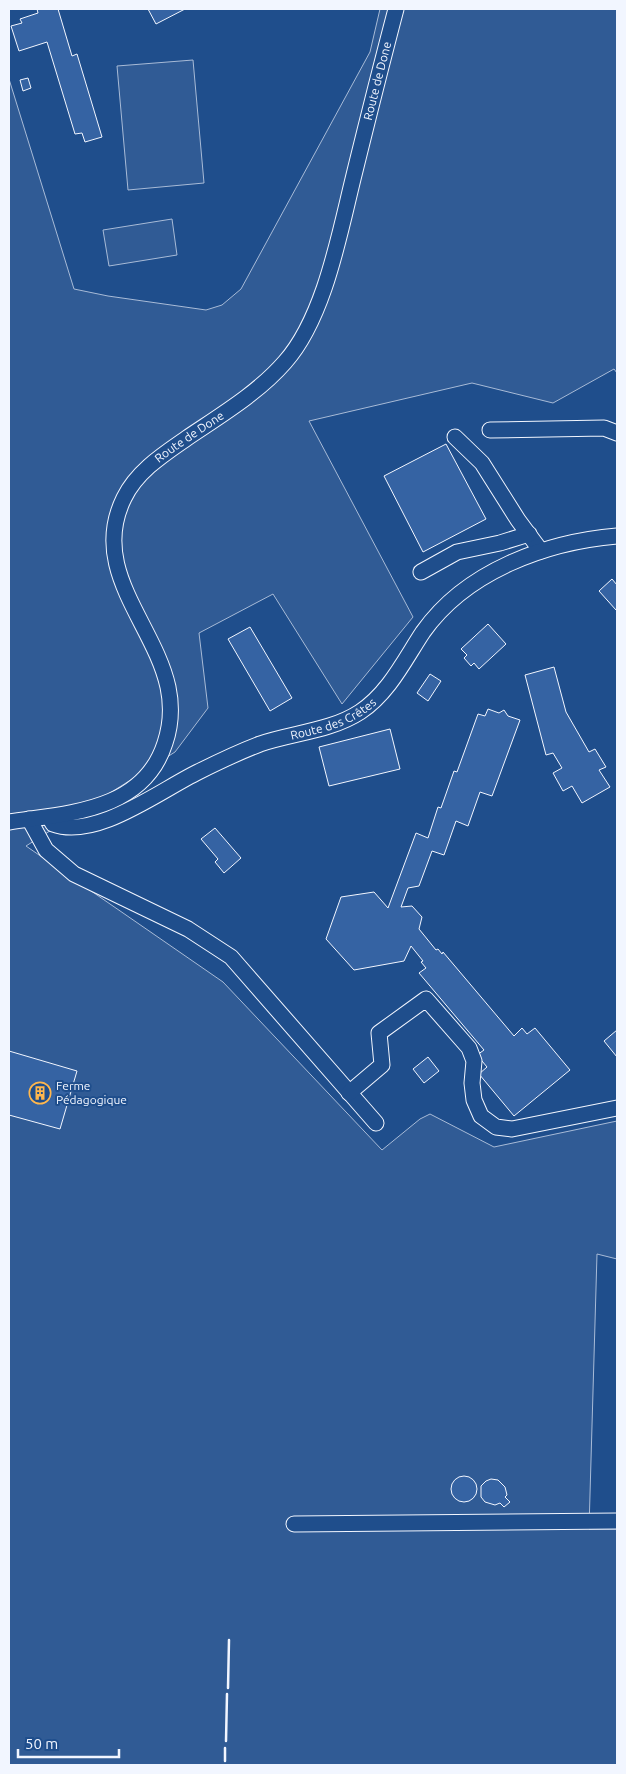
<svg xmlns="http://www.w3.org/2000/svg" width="626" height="1774" font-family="Ubuntu,sans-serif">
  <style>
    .green { fill: #305b95; stroke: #a8bbd7 }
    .building { fill: #3563a3; stroke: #f2f6ff }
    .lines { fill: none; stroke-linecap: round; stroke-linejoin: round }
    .minor-casing { stroke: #f2f6ff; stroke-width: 17 }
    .minor { stroke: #1f4e8c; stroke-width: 15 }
    .wall { stroke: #f2f6ff; stroke-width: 2.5 }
    .labels { text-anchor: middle; stroke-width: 4; stroke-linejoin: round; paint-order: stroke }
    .street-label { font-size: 12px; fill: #f2f6ff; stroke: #1f4e8c }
    .poi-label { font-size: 12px; fill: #f2f6ff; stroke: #1f4e8c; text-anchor: start }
  </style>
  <rect width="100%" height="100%" fill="#1f4e8c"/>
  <path class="green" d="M380,9H617V373L614,369L553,403L472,383L309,421L413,617L342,704L273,594L199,633L208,708L175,752L26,846L223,982L382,1150L420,1119L430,1114L494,1147L617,1121V1259L597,1254L589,1529H617V1765H9V79L74,289L108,296L206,310L222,305L241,289L370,52Z
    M193,60L204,183L128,190L117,66Z
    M172,219L177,255L109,266L103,230Z"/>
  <path class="building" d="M37,9H58L72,56L77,54L102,137L85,142L82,133L75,134L47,42L19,51L11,26L22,23L20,19L38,13Z
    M148,9H185L156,24Z
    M28,78L31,88L23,91L20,80Z
    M446,444L486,519L423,552L384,476Z
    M612,579L617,585V609L616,610L599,591Z
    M488,624L506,644L479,669L474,663L471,666L464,658L467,655L461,649Z
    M250,627L292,698L270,711L228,639Z
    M554,667L566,712L589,752L595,749L606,767L599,770L610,787L582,803L572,786L563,791L553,773L562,768L553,753L546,755L525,675Z
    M430,674L441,681L428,701L417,693Z
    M488,709L499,713L504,710L508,716L520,720L492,796L480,792L468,826L456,821L444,855L432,851L419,886L408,888L401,907L412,906L422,917L419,929L436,950L438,949L442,954L443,952L514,1036L522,1028L527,1034L535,1028L570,1070L514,1116L479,1074L487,1067L477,1055L484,1050L419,973L426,968L421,962L423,961L411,946L404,961L354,970L326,939L341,897L374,892L388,908L416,833L428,838L438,807L441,808L454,771L457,772L478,714L485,716Z
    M390,729L400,769L329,786L319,747Z
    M215,828L241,858L224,873L215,862L218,859L201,839Z
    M617,1030V1057L604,1041Z
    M9,1051L77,1071L60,1129L9,1115Z
    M428,1057L439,1071L424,1083L413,1069Z
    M451 1489a13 13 0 1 1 26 0a13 13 0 1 1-26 0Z
    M491,1479L498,1480L505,1487L507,1495L505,1497L510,1502L504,1507L500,1503L495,1505L485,1502L481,1497V1486L486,1481Z"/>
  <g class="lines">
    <g class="minor-casing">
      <g id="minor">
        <path d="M490,430L604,428L617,433"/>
        <path d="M455,437L482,463L518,520L541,551"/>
        <path d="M421,572L457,552L500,543L529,534"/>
        <path id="s1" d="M49,817L53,824C96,840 159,791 198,772C218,762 239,752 260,744C292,733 331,731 360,712C389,693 405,659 423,632C466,571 546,542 617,536"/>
        <path d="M29,819L46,850L74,874L188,929L231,957L376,1123"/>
        <path id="s2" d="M9,822C67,813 143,812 165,743C171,725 172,706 168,687C154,623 89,569 124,498C137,471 164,454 187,438C221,415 258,393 285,362C324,318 339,236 353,179C367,122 381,66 396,9"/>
        <path d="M349,1093L382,1065L379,1033L426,999L469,1048L474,1061L472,1083L474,1100L481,1116L496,1127L512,1129L617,1108"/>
        <path d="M294,1524L617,1521"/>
      </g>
    </g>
    <use href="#minor" class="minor"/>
    <path class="wall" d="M228,1688L229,1640
      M226,1741L227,1694
      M225,1761V1748"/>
  </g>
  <defs>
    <g id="building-ring" transform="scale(1.125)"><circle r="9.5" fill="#1f4e8c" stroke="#ffb74d" stroke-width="1.5"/><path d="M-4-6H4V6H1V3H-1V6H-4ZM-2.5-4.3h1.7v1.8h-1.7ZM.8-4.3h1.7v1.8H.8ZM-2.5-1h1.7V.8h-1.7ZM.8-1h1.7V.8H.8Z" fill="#ffb74d"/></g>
  </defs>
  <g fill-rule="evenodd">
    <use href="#building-ring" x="40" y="1093"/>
  </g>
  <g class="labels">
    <g class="street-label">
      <text dy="4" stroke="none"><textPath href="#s2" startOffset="955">Route de Done</textPath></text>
      <text dy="4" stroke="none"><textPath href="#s2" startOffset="535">Route de Done</textPath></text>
      <text dy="4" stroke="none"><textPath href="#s1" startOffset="312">Route des Crêtes</textPath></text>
    </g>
    <g class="poi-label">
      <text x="56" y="1090">Ferme<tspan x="56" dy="14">Pédagogique</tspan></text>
    </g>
  </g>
  <rect width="626" height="1774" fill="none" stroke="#f2f6ff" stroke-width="20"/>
  <path d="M18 1749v8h101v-8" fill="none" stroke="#f2f6ff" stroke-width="2.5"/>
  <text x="25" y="1749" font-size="15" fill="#f2f6ff" stroke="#1f4e8c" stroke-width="4" paint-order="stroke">50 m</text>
</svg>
